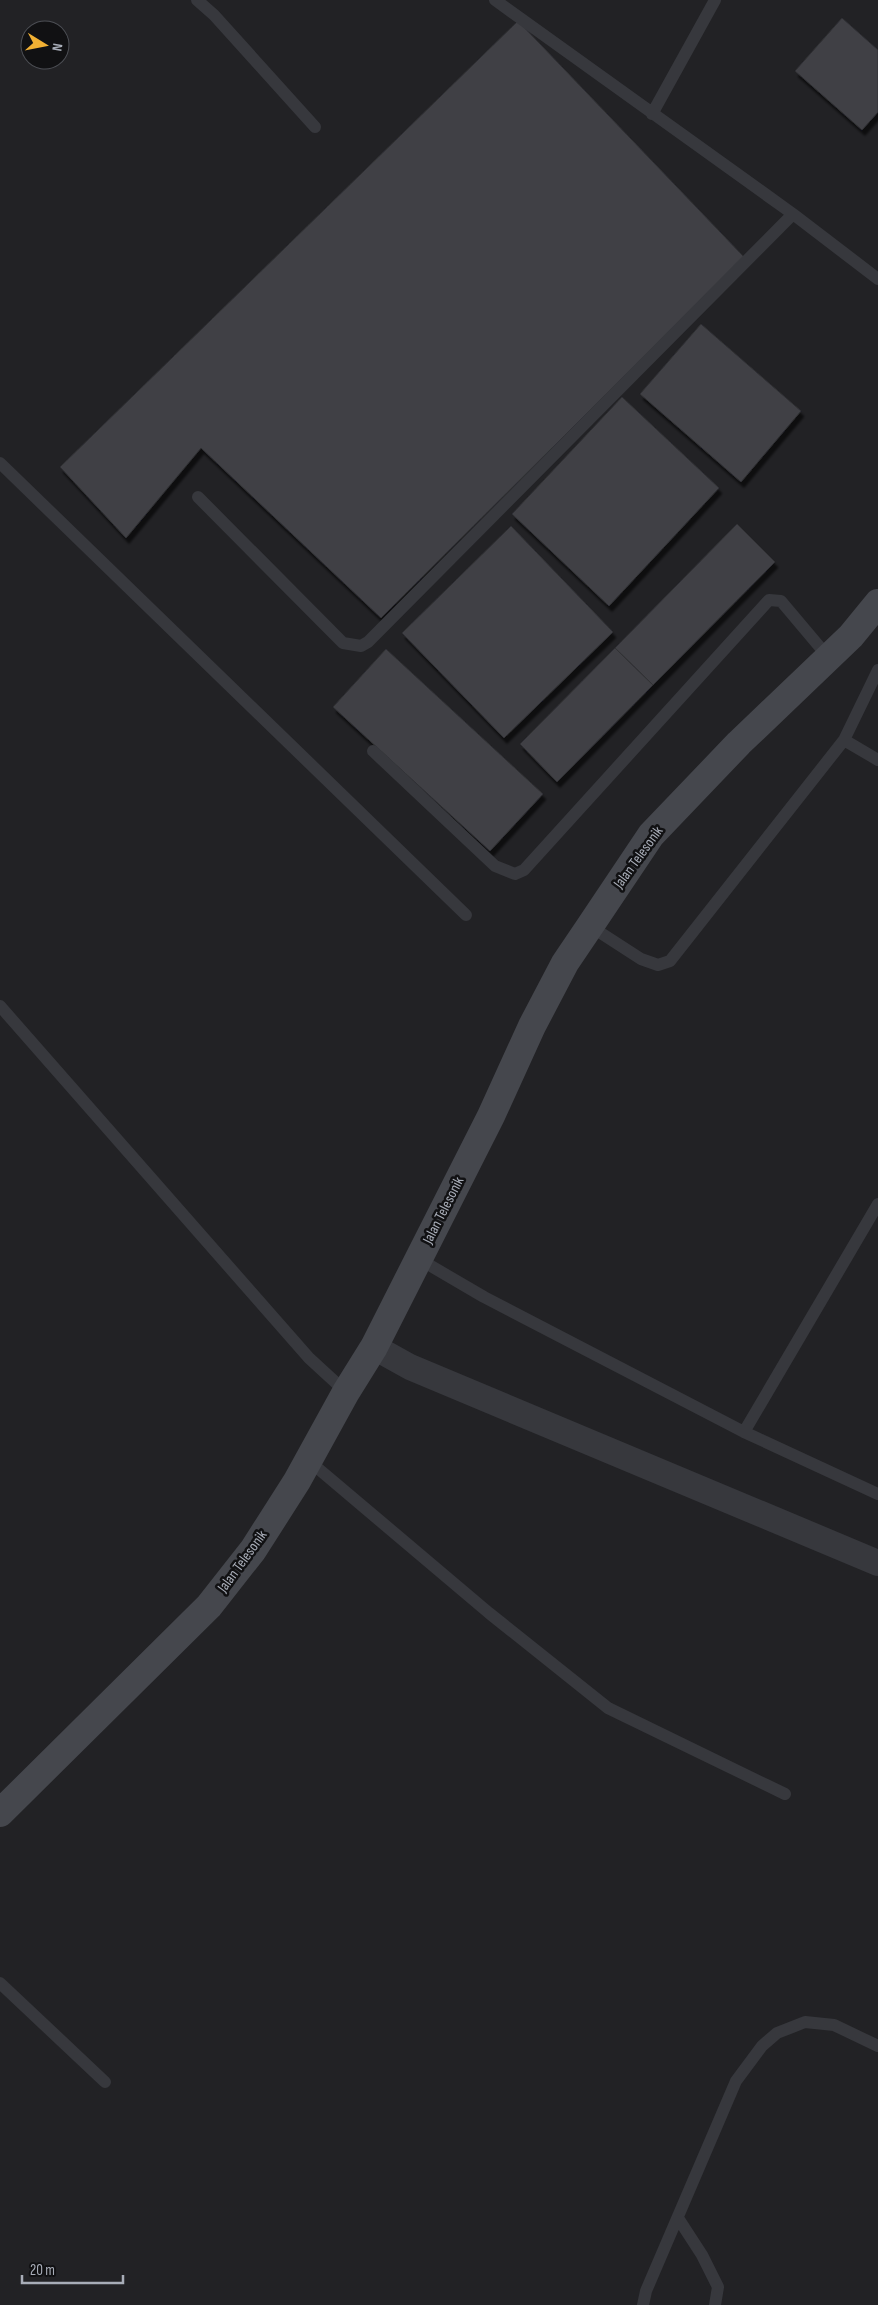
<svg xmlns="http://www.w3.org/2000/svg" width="878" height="2305" font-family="'Sofia Sans Condensed',sans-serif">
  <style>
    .built { fill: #222225; fill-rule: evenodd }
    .building { fill: #404145; stroke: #303034; filter: url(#shadow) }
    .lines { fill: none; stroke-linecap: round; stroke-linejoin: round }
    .lane { stroke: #37383d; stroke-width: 12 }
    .street { stroke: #37383d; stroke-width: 26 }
    .secondary { stroke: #45474d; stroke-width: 28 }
    .labels { text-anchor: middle; stroke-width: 5; stroke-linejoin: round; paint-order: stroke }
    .street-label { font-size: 15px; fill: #a8adb8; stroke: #111113 }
  </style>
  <defs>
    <filter id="shadow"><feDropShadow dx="3" dy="5.5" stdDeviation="1" flood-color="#0009"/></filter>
  </defs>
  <rect width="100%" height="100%" fill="#161618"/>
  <path class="built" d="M0,0H878V2305H0ZM30,30H60V60H30Z"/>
  <path class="building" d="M842,18L878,50V112L862,130L795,71Z
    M518,21L744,257L381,618L201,448L126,538L60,467Z
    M701,324L801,411L741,482L640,394Z
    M622,397L719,488L609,606L512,514Z
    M737,524L775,562L653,685L615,648Z
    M511,526L613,632L504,738L402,633Z
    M615,648L653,685L557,782L520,744Z
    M386,649L543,794L490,851L333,707Z"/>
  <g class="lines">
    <path class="lane" d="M197,0L214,15L315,127
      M495,0L793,214L878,279
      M652,114L715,0
      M0,463L466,915
      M198,497L343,643L361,646L368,642L793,214
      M844,740L878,760
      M373,751L495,866L515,874L524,870L769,600L781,601L829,658
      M590,926L641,959L658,965L670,961L844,740L878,670
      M0,1006L309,1358L346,1392
      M419,1259L484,1297L744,1432L878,1494
      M744,1432L878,1204
      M308,1460L489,1613L608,1708L785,1794
      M0,1983L105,2082
      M678,2218L702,2255L718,2287L715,2305
      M643,2305L646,2291L736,2081L762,2046L777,2033L805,2022L834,2025L878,2046"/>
    <path class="street" d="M374,1347L410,1367L878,1563"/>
    <path class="secondary" d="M0,1813L209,1606L253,1550L297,1481L346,1392L374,1347L491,1116L532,1026L565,963L590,926L651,835L739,743L851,636L878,603"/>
  </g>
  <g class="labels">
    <g class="street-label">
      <text transform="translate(638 857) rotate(-54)" y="5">Jalan Telesonik</text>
      <text transform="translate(443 1210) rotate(-63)" y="5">Jalan Telesonik</text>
      <text transform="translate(242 1561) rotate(-54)" y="5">Jalan Telesonik</text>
    </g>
  </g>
  <g transform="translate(45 45) rotate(100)"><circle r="24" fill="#111113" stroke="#4d4f55"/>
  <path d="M0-4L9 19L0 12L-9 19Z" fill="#f2b134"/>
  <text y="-8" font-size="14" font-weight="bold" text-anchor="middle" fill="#a8adb8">N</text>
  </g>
  <path d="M22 2275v8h101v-8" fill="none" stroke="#a8adb8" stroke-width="2.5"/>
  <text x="30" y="2275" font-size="15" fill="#a8adb8" stroke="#111113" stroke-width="4" paint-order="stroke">20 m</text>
</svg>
